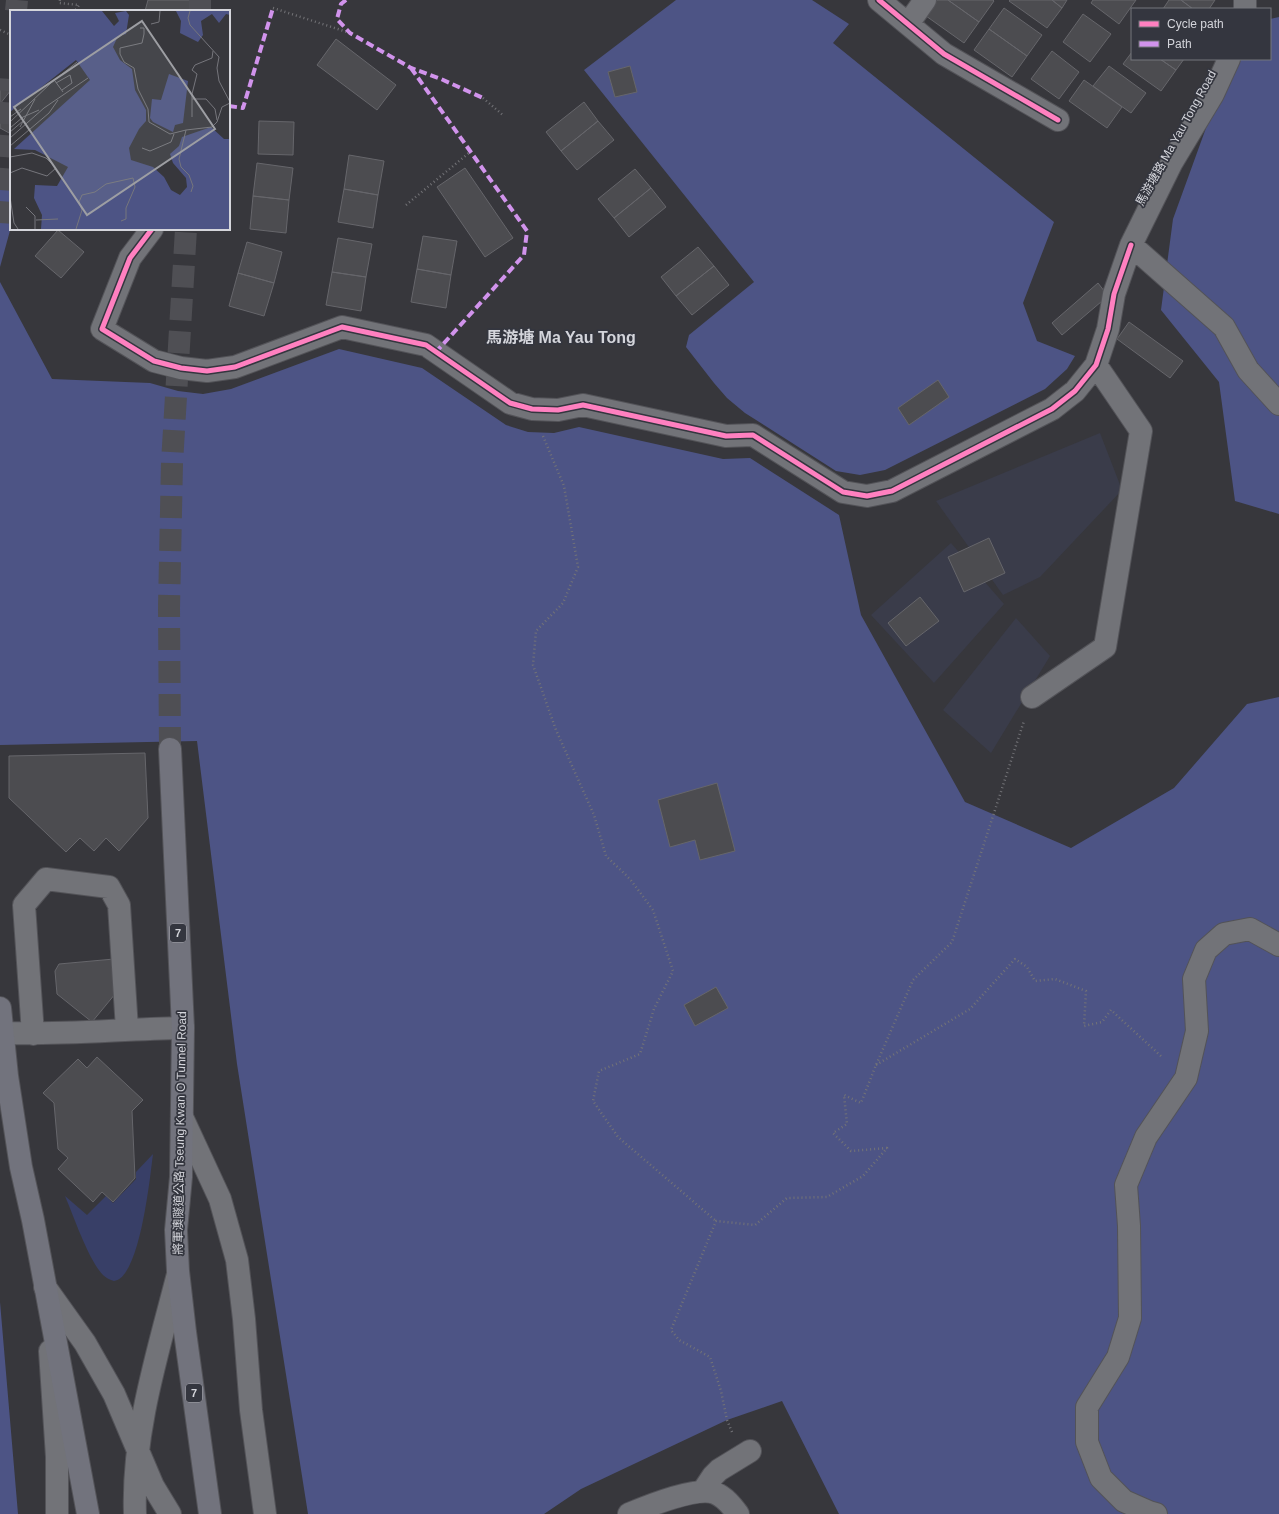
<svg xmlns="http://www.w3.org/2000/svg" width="1279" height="1514" font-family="Arial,'Noto Sans TC',sans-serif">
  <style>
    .built { fill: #3a3c4a }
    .green { fill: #383f67 }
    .forest { fill: #4d5485 }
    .building { fill: #4c4c50; stroke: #66666b }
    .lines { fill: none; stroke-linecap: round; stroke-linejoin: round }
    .highway-tunnel { stroke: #4f4f54; stroke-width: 22; stroke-dasharray: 22 11; stroke-linecap: butt }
    .minor-casing { stroke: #535358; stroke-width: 24 }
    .highway-casing { stroke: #535358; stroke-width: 24 }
    .path { stroke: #737377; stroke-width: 2.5; stroke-dasharray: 1 3; stroke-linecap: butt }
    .minor { stroke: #727378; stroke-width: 22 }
    .highway { stroke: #72737d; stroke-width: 22 }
    .quiet { stroke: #d193ec; stroke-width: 4; stroke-dasharray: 8 4; stroke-linecap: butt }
    .cycleway-casing { stroke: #34363f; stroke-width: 8 }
    .cycleway { stroke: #ff80c0; stroke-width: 5 }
    .labels { text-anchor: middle; stroke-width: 3.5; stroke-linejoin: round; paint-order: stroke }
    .shield { fill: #34363f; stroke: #a4a5ac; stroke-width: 1 }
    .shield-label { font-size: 11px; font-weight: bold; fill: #d4d5db }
    .street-label { font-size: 12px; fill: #d4d5db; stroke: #34363f }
    .district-label { font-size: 16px; font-weight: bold; fill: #d4d5db; stroke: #34363f }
    .inset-road { fill: none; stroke: #76767c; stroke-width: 1 }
    .view { fill: #9d9ea3; fill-opacity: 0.15; stroke: #9d9ea3; stroke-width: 2 }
    .inset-edge { fill: none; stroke: #d4d5db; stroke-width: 2 }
  </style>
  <rect width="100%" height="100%" fill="#37373c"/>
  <path class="built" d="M1100,433L1122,490L1040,577L1003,595L936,501Z
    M951,543L1004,604L934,683L871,615Z
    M1016,618L1050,656L991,753L943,710Z"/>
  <path class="green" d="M153,1154C150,1177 140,1278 114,1281C110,1280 106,1278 103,1275C88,1259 74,1217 65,1196L87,1215L106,1196L113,1203L136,1179V1172Z"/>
  <path class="forest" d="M676,0H812L849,24L833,43L1054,222L1023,303L1037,341L1075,356L1067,369L1045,389L885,470L860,475L836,471L745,413L727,398L714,383L686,347L689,335L754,282L584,70Z
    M1279,17V514L1235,501L1219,382L1161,310L1173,219L1231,59H1270V19Z
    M0,176L11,191V227L0,267Z
    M0,282L52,379L150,383L178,391L203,394L231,389L339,349L422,368L506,425L528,432L554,433L579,427L723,459L750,458L839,515L861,615L965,802L1071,848L1174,788L1247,704L1279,697V1514H839L782,1401L727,1420L581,1489L544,1514H308L237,1064L197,741L0,745Z
    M0,1302L18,1514H0Z"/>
  <path class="building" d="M148,0H192L195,1L192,11H145Z
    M937,0H948L979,22L964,43L926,16Z
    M948,0H993L994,1L979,22Z
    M1010,0H1052L1062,8L1047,28L1009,1Z
    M1052,0H1067L1062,8Z
    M1093,0H1136L1119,24L1091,3Z
    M1169,0H1181L1193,9H1163Z
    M1181,0H1215L1209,9H1193Z
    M1004,8L1042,35L1027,56L989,29Z
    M1083,14L1111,34L1090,62L1063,42Z
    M989,29L1027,56L1012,77L974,50Z
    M336,39L396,85L377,110L317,65Z
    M1052,51L1079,72L1059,99L1031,79Z
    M1132,52V59H1160L1176,70L1161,91L1123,64Z
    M1160,59H1184L1176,70Z
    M630,66L637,92L615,97L608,72Z
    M1109,66L1146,93L1131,113L1093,86Z
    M1084,80L1122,107L1107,128L1069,101Z
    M0,81L11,90L0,104Z
    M11,102V134L0,128V121Z
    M584,102L598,121L561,151L546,132Z
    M259,121L294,122L293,155L258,154Z
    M598,121L614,140L577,170L561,151Z
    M349,155L384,161L378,195L344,189Z
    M257,163L293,168L289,200L253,196Z
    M465,168L513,238L485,257L437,187Z
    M635,169L651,188L614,218L598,199Z
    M651,188L666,207L629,237L614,218Z
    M344,189L378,195L373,228L338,222Z
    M253,196L289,200L286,233L250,229Z
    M58,230L84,252L61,278L35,256Z
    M423,236L457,241L451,275L417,269Z
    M338,238L372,244L366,277L332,272Z
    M247,242L282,252L274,283L238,273Z
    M698,247L714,266L676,296L661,277Z
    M714,266L729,285L692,315L676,296Z
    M417,269L451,275L446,308L411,302Z
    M332,272L366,277L361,311L326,305Z
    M238,273L274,283L264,316L229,306Z
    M1098,283L1108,296L1062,335L1052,323Z
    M1129,322L1183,361L1170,378L1117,339Z
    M938,380L949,397L909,425L898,408Z
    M989,538L1005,573L964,592L948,557Z
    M920,597L939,621L906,646L888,623Z
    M145,753L148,818L119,851L106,838L94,851L80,838L66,852L9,798V756Z
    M717,783L735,851L700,860L695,840L670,847L658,800Z
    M114,959L120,988L92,1022L57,994L55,971L59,964Z
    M716,987L728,1008L695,1026L684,1005Z
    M97,1057L143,1100L132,1111L135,1178L113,1202L102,1192L93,1202L58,1169L68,1158L58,1149L54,1103L43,1093L78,1059L87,1068Z"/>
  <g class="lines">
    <path class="highway-tunnel" d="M16,11L17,0
      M200,11V0
      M0,223L11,79
      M170,749L169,608L172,463L186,229"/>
    <g class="minor-casing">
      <path id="minor" d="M879,0L944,54L1058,120
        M1245,0V9
        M908,24L925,0
        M1229,59L1213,94L1172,162L1131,245L1224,327L1248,370L1279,404
        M152,229L130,258L102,329L154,361L181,368L207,371L235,367L342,327L426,345L510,403L532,409L558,410L583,405L726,436L753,435L843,492L867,496L892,491L1052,409L1075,391L1096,365L1108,329L1114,294L1131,245
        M1032,697L1105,647L1141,431L1096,365
        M2,1033C62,1035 123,1029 183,1028
        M33,1034L24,905L46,879L109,887L119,905L127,1029
        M182,1117L220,1199L237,1260L244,1319L251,1410L265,1514
        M45,1287L85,1343L114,1394L153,1486L170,1514
        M50,1351L57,1457V1514
        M703,1491L713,1476L719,1470L750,1451
        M135,1514C132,1433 158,1352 178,1274
        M629,1514C648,1506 697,1486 715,1493C725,1497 732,1506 738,1514
        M1156,1514L1149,1512L1124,1501L1101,1478L1087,1442V1407L1118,1357L1130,1318L1129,1226L1126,1185L1146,1137L1186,1078L1197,1031L1194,979L1206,950L1224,934L1250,929L1279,945"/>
    </g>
    <g class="highway-casing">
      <path id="highway" d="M170,749L183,1028L181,1177L176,1230L178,1271L185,1332L210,1514
        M0,1008L7,1076L21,1167L33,1220L88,1514"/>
    </g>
    <path class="path" d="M60,0L59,3L79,5L75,11
      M273,8L350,33
      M0,30L11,35
      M483,98L504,116
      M406,205L470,152
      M543,436L564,486L578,567L563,603L536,631L533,665L556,730L594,815L606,856L630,879L653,910L673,971L654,1009L640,1054L599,1071L593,1101L618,1137L716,1221
      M876,1065L970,1009L1015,959L1027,967L1035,981L1055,979L1086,991L1084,1026L1102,1022L1111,1010L1163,1058
      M732,1432L727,1420L721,1391L710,1357L679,1340L671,1330L716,1221L755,1225L787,1198L827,1197L863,1176L887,1148L851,1151L833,1133L847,1124L844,1095L861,1103L876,1065L913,980L952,942L1024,721"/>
    <use href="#minor" class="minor"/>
    <use href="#highway" class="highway"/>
    <path class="quiet" d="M346,0L341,4L337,19L350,33L411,68L441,79L483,98
      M411,68L527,231L524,255L436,352
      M229,106L243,108L273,8"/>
    <g class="cycleway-casing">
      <path id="cycleway" d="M879,0L944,54L1058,120
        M152,229L130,258L102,329L154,361L181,368L207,371L235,367L342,327L426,345L510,403L532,409L558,410L583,405L726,436L753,435L843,492L867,496L892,491L1052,409L1075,391L1096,365L1108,329L1114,294L1131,245"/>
    </g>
    <use href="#cycleway" class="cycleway"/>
  </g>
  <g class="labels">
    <g class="shield">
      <rect x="170" y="924" width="16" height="18" rx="3"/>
      <rect x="186" y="1384" width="16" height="18" rx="3"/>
    </g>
    <g class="shield-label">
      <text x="178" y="937">7</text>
      <text x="194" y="1397">7</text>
    </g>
    <g class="street-label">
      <text transform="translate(1176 138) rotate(-61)" y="4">馬游塘路 Ma Yau Tong Road</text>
      <text transform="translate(180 1133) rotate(-89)" y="4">將軍澳隧道公路 Tseung Kwan O Tunnel Road</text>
    </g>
    <g class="district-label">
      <text x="561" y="343">馬游塘 Ma Yau Tong</text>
    </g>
  </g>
  <g transform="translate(10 10)">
    <rect width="220" height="220" fill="#37373c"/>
    <path d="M0,1H92L104,16L109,11L105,3L116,1L119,5L116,24L108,26L103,37L110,50L122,59L125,80L136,100V111L129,119L119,138L121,150L143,157L154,167L161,180L170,185L177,177L176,168L163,153L160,144L169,136L172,127L201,117L214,129H220V219H31L32,205L24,188L25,175L47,176L58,157L25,140L4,139L80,70L66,50L0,102ZM166,1H220V5L216,4L209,13L202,4L191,11L193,25L188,32L170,23L171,11ZM159,64L178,71L173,113L165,115L163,122L143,112L140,108L142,89L151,90Z" fill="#4d5485"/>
    <path class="inset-road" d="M180,1L178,8L180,15L209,47L207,58L209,71L220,92M141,14L149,12L150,1M130,18H134V24L132,33L110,38V44L114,52L124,58L128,79L138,99L139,112L160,124L176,120M45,71L53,82M46,73L60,65L62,73L52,80M182,89H196L205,99L207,110M0,107L11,99M182,107V84L187,64L182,60L185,55L202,48L203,41M0,112L41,73L67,52M10,117L25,89M0,118L13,107L29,100M0,122L13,111M0,128L34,98L78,68M0,136L39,103L48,90M132,138L140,141L161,132L164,124M0,147L22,143L36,148L46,158L37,166L12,158L0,163M181,182L183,176L179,165L171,157L169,149L176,120L202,117L207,112L212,97L220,93M0,187L4,213L8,219M16,197L25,206V219M26,210L48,209M66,219L72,200L69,192L72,185L85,182L96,174L123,168L125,177L116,198V209L111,211"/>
    <path class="view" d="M132,11L205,119L77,205L4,97Z"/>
    <rect width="220" height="220" class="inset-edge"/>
  </g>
  <rect x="1131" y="8" width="140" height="52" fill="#34363f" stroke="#74767d"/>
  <rect x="1139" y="21" width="20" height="6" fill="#ff80c0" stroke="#74767d"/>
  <text x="1167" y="28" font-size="12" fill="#d4d5db">Cycle path</text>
  <rect x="1139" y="41" width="20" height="6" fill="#d193ec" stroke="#74767d"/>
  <text x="1167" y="48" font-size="12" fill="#d4d5db">Path</text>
</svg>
